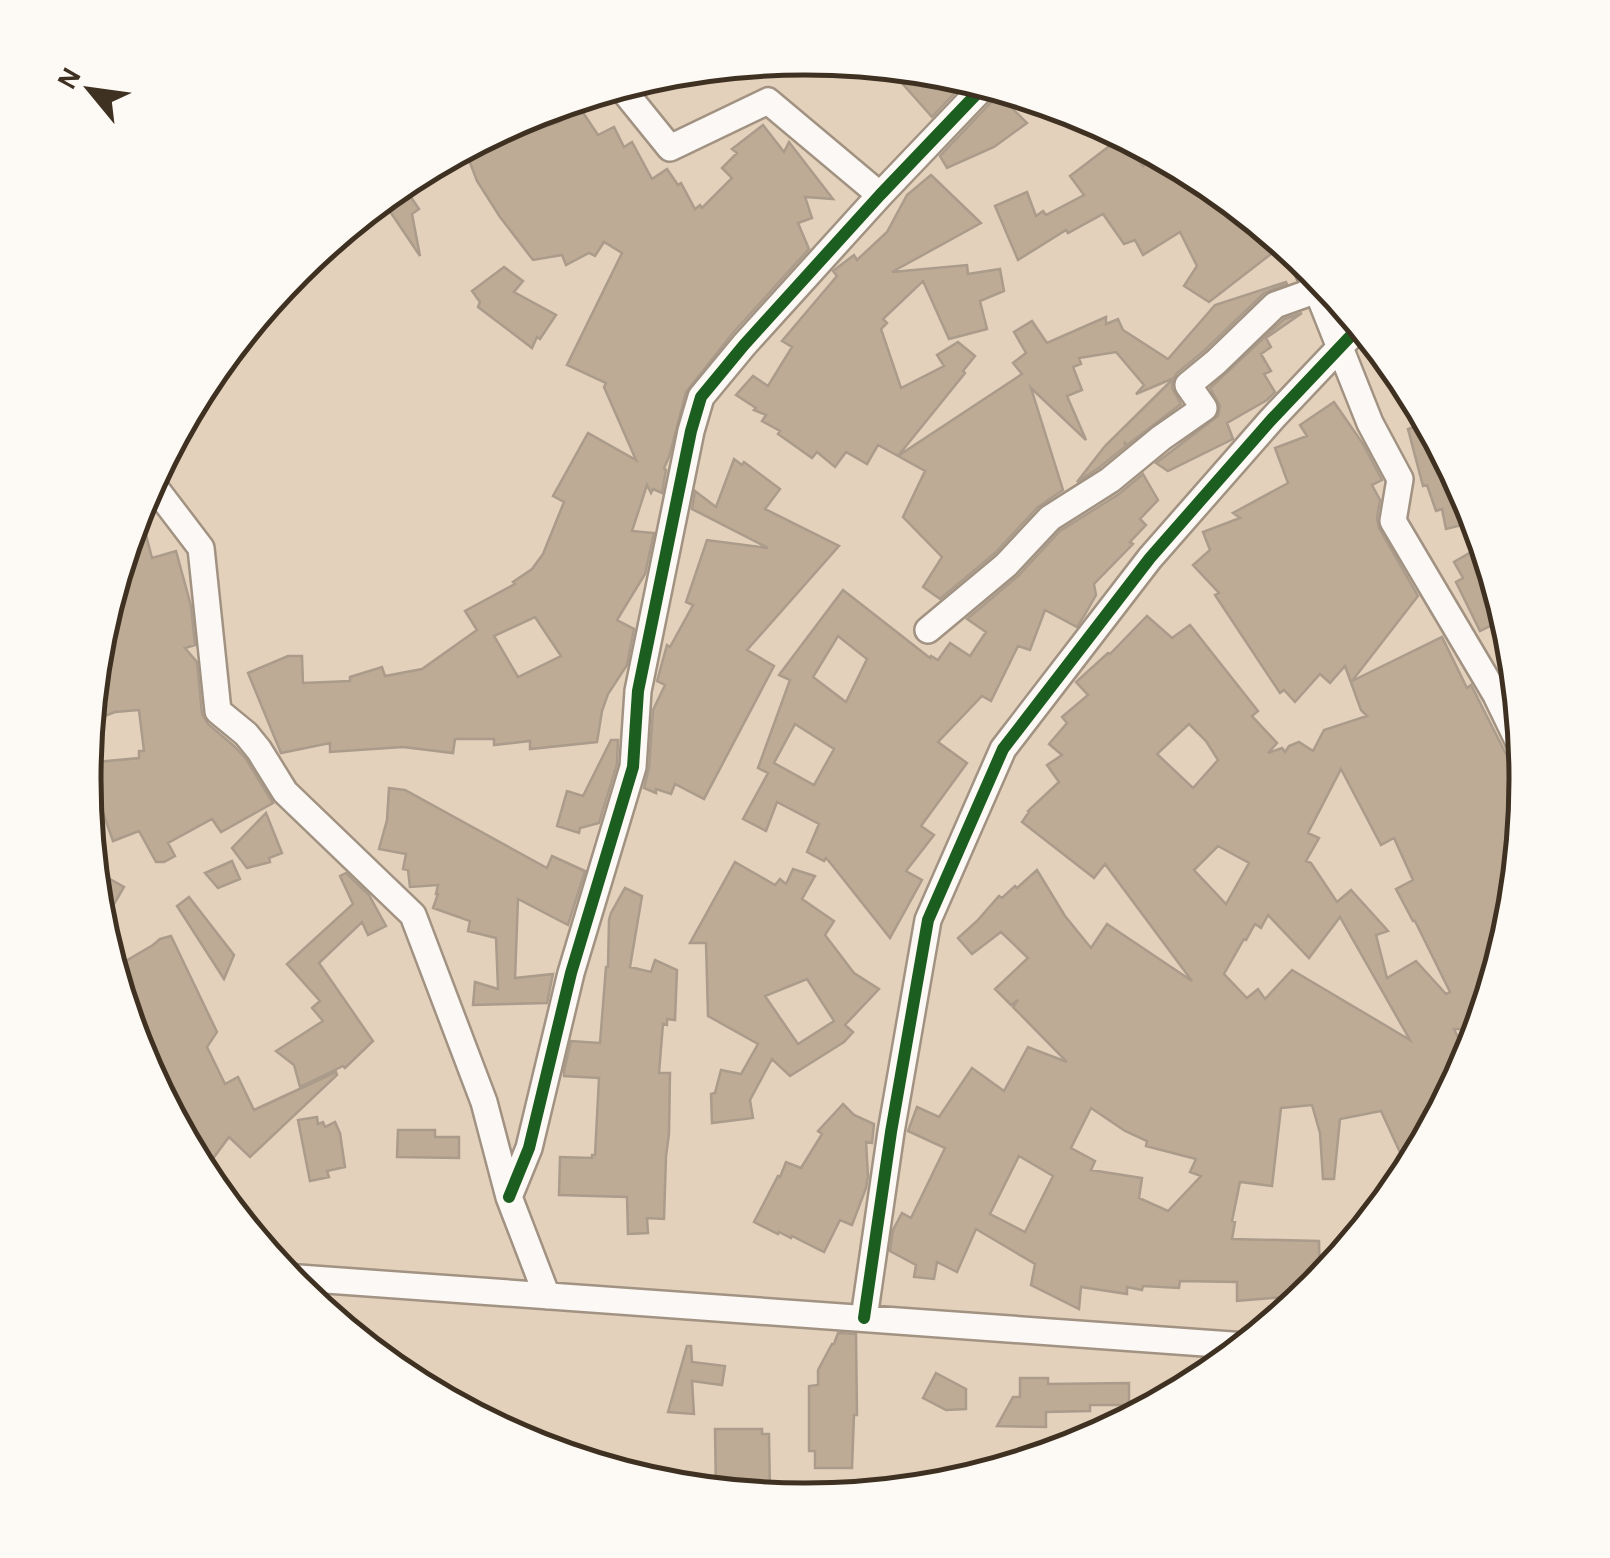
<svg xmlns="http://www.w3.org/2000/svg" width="1610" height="1558" font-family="'Alegreya Sans',sans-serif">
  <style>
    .building { fill: #beab96; stroke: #aa9b8a; stroke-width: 2.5; fill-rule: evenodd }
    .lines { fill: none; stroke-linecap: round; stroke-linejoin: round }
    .street-casing { stroke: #a19282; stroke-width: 30 }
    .street { stroke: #fbf8f5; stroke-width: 25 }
    .cycleway-casing { stroke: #fdf9f5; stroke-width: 19 }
    .cycleway { stroke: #1b5e20; stroke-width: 12 }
    .rim { fill: none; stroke: #3f3121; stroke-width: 5 }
  </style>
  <rect width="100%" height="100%" fill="#e4d1bc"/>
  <path class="building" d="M886,65L946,71L969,78L932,117Z
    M1002,88L1024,95L1010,106L1027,123L994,147L947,168L940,156L998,95Z
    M580,108L598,135L614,127L624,147L632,142L652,179L667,169L678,185L681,183L695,209L700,205L702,208L732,178L722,168L737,153L732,149L763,125L784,152L789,142L833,199L805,197L812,218L798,223L809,249L732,334L686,392L669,457L664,468L666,470L662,493L653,489L651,493L647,485L632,531L654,533L645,574L617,620L634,629L627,665L608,694L602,711L597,742L530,749V741L494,745V739H455L453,753L403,747L330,752V743L281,753L248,673L288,656H302L303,683L350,681V677L382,667L385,676L422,669L477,630L465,611L515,584L513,582L532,569L543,554L564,502L553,496L588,433L636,460L604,387L606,383L567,365L622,253L604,242L595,256L589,253L566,265L562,255L533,260L500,217L477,181L464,147L504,126L510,134L515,131L526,132L559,122ZM535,617L561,656L518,677L494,636Z
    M1120,138L1143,166L1148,160L1150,162L1157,153L1175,163L1200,193L1210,185L1222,199L1226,196L1284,244L1209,302L1184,286L1197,266L1180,232L1143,255L1135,240L1124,244L1103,214L1068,233L1066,230L1018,260L995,206L1027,192L1036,216L1043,211L1046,215L1084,195L1070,176Z
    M931,175L981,223L892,272L967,265L968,274L1000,269L1004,291L980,301L987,329L949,339L923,281L883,319L887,323L881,329L901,388L944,366L937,355L958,342L975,356L963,371L965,373L898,456L878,445L867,464L846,452L835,467L817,452L812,458L778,434L780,431L762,421L766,415L754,410L756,408L736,395L753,376L768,386L792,347L782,341L837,276L833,271L854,255L857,260L887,232L907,195Z
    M404,187L419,209L412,214L420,256L383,201Z
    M504,267L523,281L514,292L556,315L540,339L537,337L532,348L478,307L480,302L472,291Z
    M1286,282L1287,284L1264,293L1205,350L1177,373L1173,380L1172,388L1181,404L1127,445L1124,442L1126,446L1100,467L1077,482L1105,446L1174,378L1136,394L1144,385L1116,352L1079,358L1081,364L1073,367L1082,390L1067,396L1086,440L1031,388L1063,490L1038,507L995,553L940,599L923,587L942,557L903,517L925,471L898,456L1022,374L1013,363L1026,353L1014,332L1032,321L1047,343L1106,317V324L1118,319L1123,330L1168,359L1215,305Z
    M1302,313L1266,338L1271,347L1261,354L1271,371L1264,374L1275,392L1267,400L1227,423L1233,439L1168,471L1156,463L1218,416L1220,406L1210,388L1284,319Z
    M1334,402L1363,444L1382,480L1372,485L1380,500L1377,518L1379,528L1418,596L1352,681L1442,637L1467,688L1471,685L1509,760L1520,768L1526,782L1519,850L1508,853L1517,878L1513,920L1484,1014L1465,1020L1466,1029H1454L1469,1060L1409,1172L1381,1111L1340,1119L1334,1179H1323L1320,1133L1312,1105L1281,1108L1272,1186L1240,1182L1232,1221L1235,1222L1232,1239L1319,1241L1320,1283L1308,1295L1237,1301V1282L1180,1281L1179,1288L1143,1286L1142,1290L1127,1287V1294L1081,1287L1079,1309L1031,1285L1035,1264L976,1229L957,1272L937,1262L934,1279L914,1277L916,1265L890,1251L893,1230L902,1213L911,1218L945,1148L908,1131L917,1107L939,1117L972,1068L1004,1091L1028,1047L1067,1062L1013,1007L1018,1000L1011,1005L995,989L1028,958L1001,932L972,954L958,938L977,921L999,896L1002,898L1015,886L1017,888L1037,870L1065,916L1091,948L1107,924L1192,981L1105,864L1094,878L1022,822L1029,812L1028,811L1059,782L1047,765L1062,755L1049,744L1067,723L1062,717L1088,695L1076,682L1108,653L1110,654L1147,616L1172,638L1190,625L1258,711L1252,716L1277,743L1268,753L1282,748L1285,752L1289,746L1299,742L1313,751L1324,730L1367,716L1361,710L1345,666L1330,683L1320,674L1295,702L1284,690L1280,693L1215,595L1219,593L1193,565L1210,550L1203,532L1240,518L1233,513L1288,483L1275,448L1307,436L1300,425ZM1189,724L1206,741L1218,760L1193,788L1157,754ZM1341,769L1381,845L1394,838L1413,880L1396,889L1413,921H1415L1450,992L1446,994L1416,961L1387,978L1376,935L1388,931L1351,890L1337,902L1311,863L1306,861L1319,838L1308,833ZM1218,846L1249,863L1226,904L1194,870ZM1268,915L1309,958L1340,917L1410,1040L1292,970L1265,999L1258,989L1247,998L1224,974L1244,939L1246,940L1255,924L1261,928ZM1091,1108L1125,1131L1147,1141L1146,1146L1196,1159L1190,1172L1201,1176L1168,1211L1139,1198L1142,1178L1091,1170L1095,1161L1071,1148ZM1019,1156L1053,1176L1025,1232L990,1214Z
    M1419,425L1443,480L1457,475L1472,503L1477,521L1446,529L1442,509L1436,511L1427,485L1423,486L1408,429Z
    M734,459L742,465L744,462L780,489L765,509L839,546L747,650L774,666L704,799L675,784L671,794L656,789V793L644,788L649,768L653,710L665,685L657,681L667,645L670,647L693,605L686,602L707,540L768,548L692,509L695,491L716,507Z
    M1143,474L1158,500L1140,519L1146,525L1130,542L1133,544L1094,584L1096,595L1084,616L1077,627L1045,610L1030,650L1018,646L991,701L982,696L938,742L967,763L921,826L934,835L906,871L922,880L890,938L832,865L826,858L824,861L807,852L819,824L777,802L766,831L743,819L768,773L758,768L790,680L779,675L843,590L930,658L931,656L938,660L950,643L970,656L986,632L967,619L1018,576L1060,531L1119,494ZM838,636L867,659L846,702L813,677ZM795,724L834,749L814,785L774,763Z
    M145,531L152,558L176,551L191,606L195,645L185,648L197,662L202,714L208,724L234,746L246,759L273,803L221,832L212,819L168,843L175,856L164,862H156L139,831L113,841L97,796V762L139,758V751H144L139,710L115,712L97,719L91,706L97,638L128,536Z
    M1478,548L1496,584L1506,618L1480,631L1456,582L1463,578L1454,562Z
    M611,740H618L617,764L599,823L580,828L579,833L557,826L567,791L583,796Z
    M389,788L405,790L547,868L552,856L585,871L568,925L518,899L515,978L553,974L547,1003L473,1005L475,982L498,989L496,938L468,931L470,921L433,908L438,894H436L438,885L410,887L408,870L403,869L406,854L379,849L387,820Z
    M266,813L282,853L269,858L270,862L247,868L232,848Z
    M232,861L240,879L218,888L205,873Z
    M735,862L775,885L780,879L786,884L793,869L815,876L802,899L834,921L825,935L854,973L879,989L845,1025L853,1032L844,1042L790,1076L772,1059L750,1100L753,1118L712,1123L711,1094L715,1093L721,1070L741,1074L758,1044L708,1016L706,943H690ZM807,979L834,1021L798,1044L765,996Z
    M92,869L124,887L100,928L97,919Z
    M346,873L369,895L386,926L368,935L362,922L319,963L373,1041L345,1068L343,1066L300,1087L294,1065L276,1051L323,1021L312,1008L320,1001L287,964L353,904L340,876Z
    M625,888L642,896L630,967L651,972L655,960L677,970L675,1020L667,1019V1025L663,1024L659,1073H670L669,1134L666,1156L664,1219L647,1218L648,1233L628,1234L627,1197L559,1195L560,1157L592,1158V1155H595L599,1078L564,1076V1071L571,1041L600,1043L606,967H608L609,920L611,913Z
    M189,897L234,955L224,979L177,906Z
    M171,936L217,1032L207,1047L225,1084L238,1077L254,1110L336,1072L337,1075L250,1157L229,1137L209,1164L188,1149L138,1055L112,969L153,945L160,939Z
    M843,1104L854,1115L874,1124L872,1143L866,1142L868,1176L866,1188L852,1225L840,1220L824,1252L792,1236L791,1238L779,1232L778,1234L754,1222L778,1176L780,1177L786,1162L801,1168L822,1134L818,1131Z
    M317,1117L318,1124L323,1122L325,1127L335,1122L340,1133L345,1167L327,1171L329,1177L310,1181L298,1120Z
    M398,1130H435V1137H459V1158L397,1157Z
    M838,1333L856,1334L857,1415H854L852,1468H815V1451H809V1386L818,1385V1370L832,1344H834Z
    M687,1346H691L692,1362L725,1366L722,1385L692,1381L694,1414L668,1412Z
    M936,1373L966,1389V1409L946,1410L923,1398Z
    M1020,1378H1048V1384L1129,1383V1405H1090V1411L1046,1412V1427L997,1426L1013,1397H1020Z
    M715,1429H762V1434H769L770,1492H716Z"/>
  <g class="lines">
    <g class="street-casing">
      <path id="street" d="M619,85L670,148L768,101L880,195
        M521,117L559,103
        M1317,290L1370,423L1400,479L1393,521L1496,695L1524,753
        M150,481L201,548L218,711L246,734L259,750L285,792L413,915L484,1102L509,1197L547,1296
        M928,630L1006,565L1050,518L1110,480L1161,438L1204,408L1188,385L1216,362L1275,305L1317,290L1302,258
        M1511,634L1514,655
        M509,1197L529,1148L571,973L633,767L638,691L691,431L701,397L744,345L880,195L986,84
        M285,1277L1246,1346
        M864,1318L891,1132L928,920L1003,749L1150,558L1272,419L1361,325"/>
    </g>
    <use href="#street" class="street"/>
    <g class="cycleway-casing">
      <path id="cycleway" d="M509,1197L529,1148L571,973L633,767L638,691L691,431L701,397L744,345L880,195L986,84
        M864,1318L891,1132L928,920L1003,749L1150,558L1272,419L1361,325"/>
    </g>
    <use href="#cycleway" class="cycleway"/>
  </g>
  <path d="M0 0H1610V1558H0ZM101 779a704 704 0 1 1 1408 0a704 704 0 1 1-1408 0Z" fill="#fdf9f5" fill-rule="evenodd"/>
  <path class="rim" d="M101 779a704 704 0 1 1 1408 0a704 704 0 1 1-1408 0Z"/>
  <g transform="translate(90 90) rotate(299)" stroke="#fdf9f5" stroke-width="8" paint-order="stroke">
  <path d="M0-8L18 38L0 25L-18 38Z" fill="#3f3121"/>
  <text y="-15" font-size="28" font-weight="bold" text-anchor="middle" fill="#3f3121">N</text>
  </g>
</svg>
